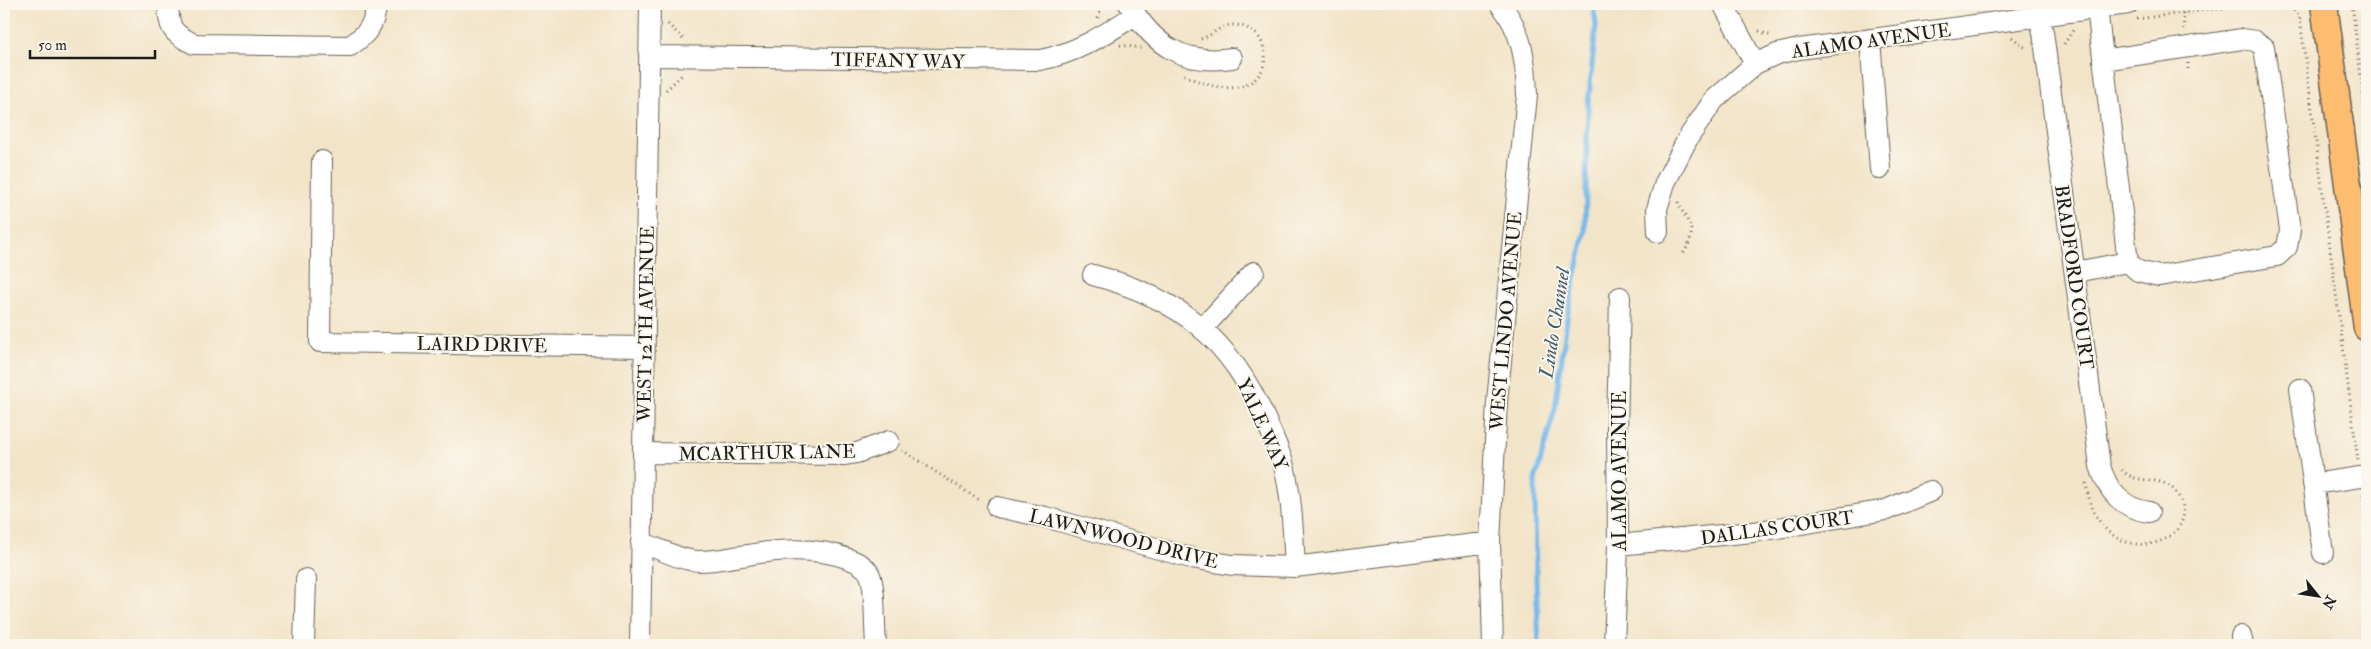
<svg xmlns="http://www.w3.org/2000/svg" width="2371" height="649" font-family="'IM FELL Double Pica',serif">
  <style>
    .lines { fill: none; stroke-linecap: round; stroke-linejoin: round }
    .stream { stroke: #76baec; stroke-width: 5 }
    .minor-casing { stroke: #676258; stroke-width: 22 }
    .major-casing { stroke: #676258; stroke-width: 29 }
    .path { stroke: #676258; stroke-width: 3; stroke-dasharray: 1 4; stroke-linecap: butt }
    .minor { stroke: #fff; stroke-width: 20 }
    .major { stroke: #febc70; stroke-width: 26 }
    .labels { text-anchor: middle; stroke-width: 4; stroke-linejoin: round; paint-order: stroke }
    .street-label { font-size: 19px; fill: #1c1c1c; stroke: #fbf7ec }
    .water-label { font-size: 20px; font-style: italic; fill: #405b6f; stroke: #fbf7ec }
  </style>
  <rect width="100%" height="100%" fill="#fbf7ec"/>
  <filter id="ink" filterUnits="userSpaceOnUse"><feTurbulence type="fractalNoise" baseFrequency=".02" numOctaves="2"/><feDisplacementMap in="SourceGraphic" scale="10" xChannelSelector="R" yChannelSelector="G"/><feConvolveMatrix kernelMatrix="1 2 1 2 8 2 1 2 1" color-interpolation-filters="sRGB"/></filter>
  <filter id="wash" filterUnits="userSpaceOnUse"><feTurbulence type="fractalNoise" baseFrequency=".0096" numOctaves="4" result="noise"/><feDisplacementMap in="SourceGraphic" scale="20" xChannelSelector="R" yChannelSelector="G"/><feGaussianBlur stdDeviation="1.12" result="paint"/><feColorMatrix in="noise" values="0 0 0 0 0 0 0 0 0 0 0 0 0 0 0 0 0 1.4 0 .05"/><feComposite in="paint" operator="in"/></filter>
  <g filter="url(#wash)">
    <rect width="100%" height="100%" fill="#f2e4c8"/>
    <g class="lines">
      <path class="stream" d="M1539,645L1536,581L1535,480L1555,409L1568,312L1585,232L1588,105L1596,25L1593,4"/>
    </g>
  </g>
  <g filter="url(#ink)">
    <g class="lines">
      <g class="minor-casing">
        <path id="minor" d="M168,4C169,28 171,33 194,44L350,46C366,35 376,24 376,4
          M1129,4C1154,46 1183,65 1232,58
          M1723,4L1755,64
          M2035,4L2043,32L2100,466C2108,492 2122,508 2149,512
          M2097,8L2128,262L2138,271L2159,276L2277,256L2287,247L2290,230L2264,47L2255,41L2242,39L2103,60
          M1870,39L1880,169
          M649,56L1040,60C1077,53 1104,35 1135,15
          M322,161L320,342L644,347
          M1658,232L1657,209L1665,183L1688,138L1714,100L1755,64L1777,54L1799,49L2128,4
          M2075,272L2128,262
          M1093,275C1180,298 1231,339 1267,423C1275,441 1284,460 1287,480C1293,508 1293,537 1295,567
          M1202,329L1254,272
          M2300,389L2323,553
          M643,453L845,455L857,453L889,441
          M2313,484L2367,476
          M997,507L1045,517L1191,558L1232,565L1295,567L1490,542
          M641,542C660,549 679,560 699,561C716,561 731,557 748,555C781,549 817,547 849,559C857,562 866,566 870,575C876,589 874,626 876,643
          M1618,545L1753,532L1886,510L1931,491
          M2241,636L2243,645
          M304,645L306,579
          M640,645L650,4
          M1493,645L1490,542L1497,402L1527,95C1526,61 1522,30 1500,4
          M1614,645L1618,545L1617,430L1620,297"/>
      </g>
      <g class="major-casing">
        <path id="major" d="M2324,4L2367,328"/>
      </g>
      <path class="path" d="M2286,4L2299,15L2300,19L2358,461
        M2352,4L2367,126
        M2183,13L2184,30
        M1098,18L1102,4
        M2137,19L2252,4
        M668,24L683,39
        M1759,31L1771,36
        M2012,37L2027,49
        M2064,44L2074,29
        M1120,45L1141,48
        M2188,63V73
        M1184,75C1277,121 1284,28 1235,25C1220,24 1213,36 1200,39
        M666,90L683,74
        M1678,202C1687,225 1700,227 1683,254
        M902,450L981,501
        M2086,483C2100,585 2217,540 2174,490C2159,474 2136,486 2122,470
        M2363,494L2367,528"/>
      <use href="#minor" class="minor"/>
      <use href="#major" class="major"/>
    </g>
  </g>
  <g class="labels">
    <g class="street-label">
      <text transform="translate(1871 40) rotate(-8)" y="7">ALAMO AVENUE</text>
      <text transform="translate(898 60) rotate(1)" y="7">TIFFANY WAY</text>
      <text transform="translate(2075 277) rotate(82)" y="7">BRADFORD COURT</text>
      <text transform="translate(1505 321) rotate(-85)" y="7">WEST LINDO AVENUE</text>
      <text transform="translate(645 324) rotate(-89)" y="7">WEST 12TH AVENUE</text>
      <text transform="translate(482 344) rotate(1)" y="7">LAIRD DRIVE</text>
      <text transform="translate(1263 424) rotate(66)" y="7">YALE WAY</text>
      <text transform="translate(767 452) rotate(-1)" y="7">MCARTHUR LANE</text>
      <text transform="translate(1619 471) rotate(-90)" y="7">ALAMO AVENUE</text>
      <text transform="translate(1777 527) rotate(-8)" y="7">DALLAS COURT</text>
      <text transform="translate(1124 538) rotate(14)" y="7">LAWNWOOD DRIVE</text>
    </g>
    <g class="water-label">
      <text transform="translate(1554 323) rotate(-81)" y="7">Lindo Channel</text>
    </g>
  </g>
  <rect width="2371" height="649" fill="none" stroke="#fbf7ec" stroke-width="20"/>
  <g transform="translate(2318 596) rotate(120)" stroke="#fbf7ec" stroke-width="4" paint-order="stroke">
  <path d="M0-4L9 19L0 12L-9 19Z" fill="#1c1c1c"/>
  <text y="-8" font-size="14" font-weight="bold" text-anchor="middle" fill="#1c1c1c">N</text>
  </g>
  <path d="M30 50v8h125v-8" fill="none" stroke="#1c1c1c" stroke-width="2.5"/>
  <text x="38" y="50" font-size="15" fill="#1c1c1c" stroke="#fbf7ec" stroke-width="4" paint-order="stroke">50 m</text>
</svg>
